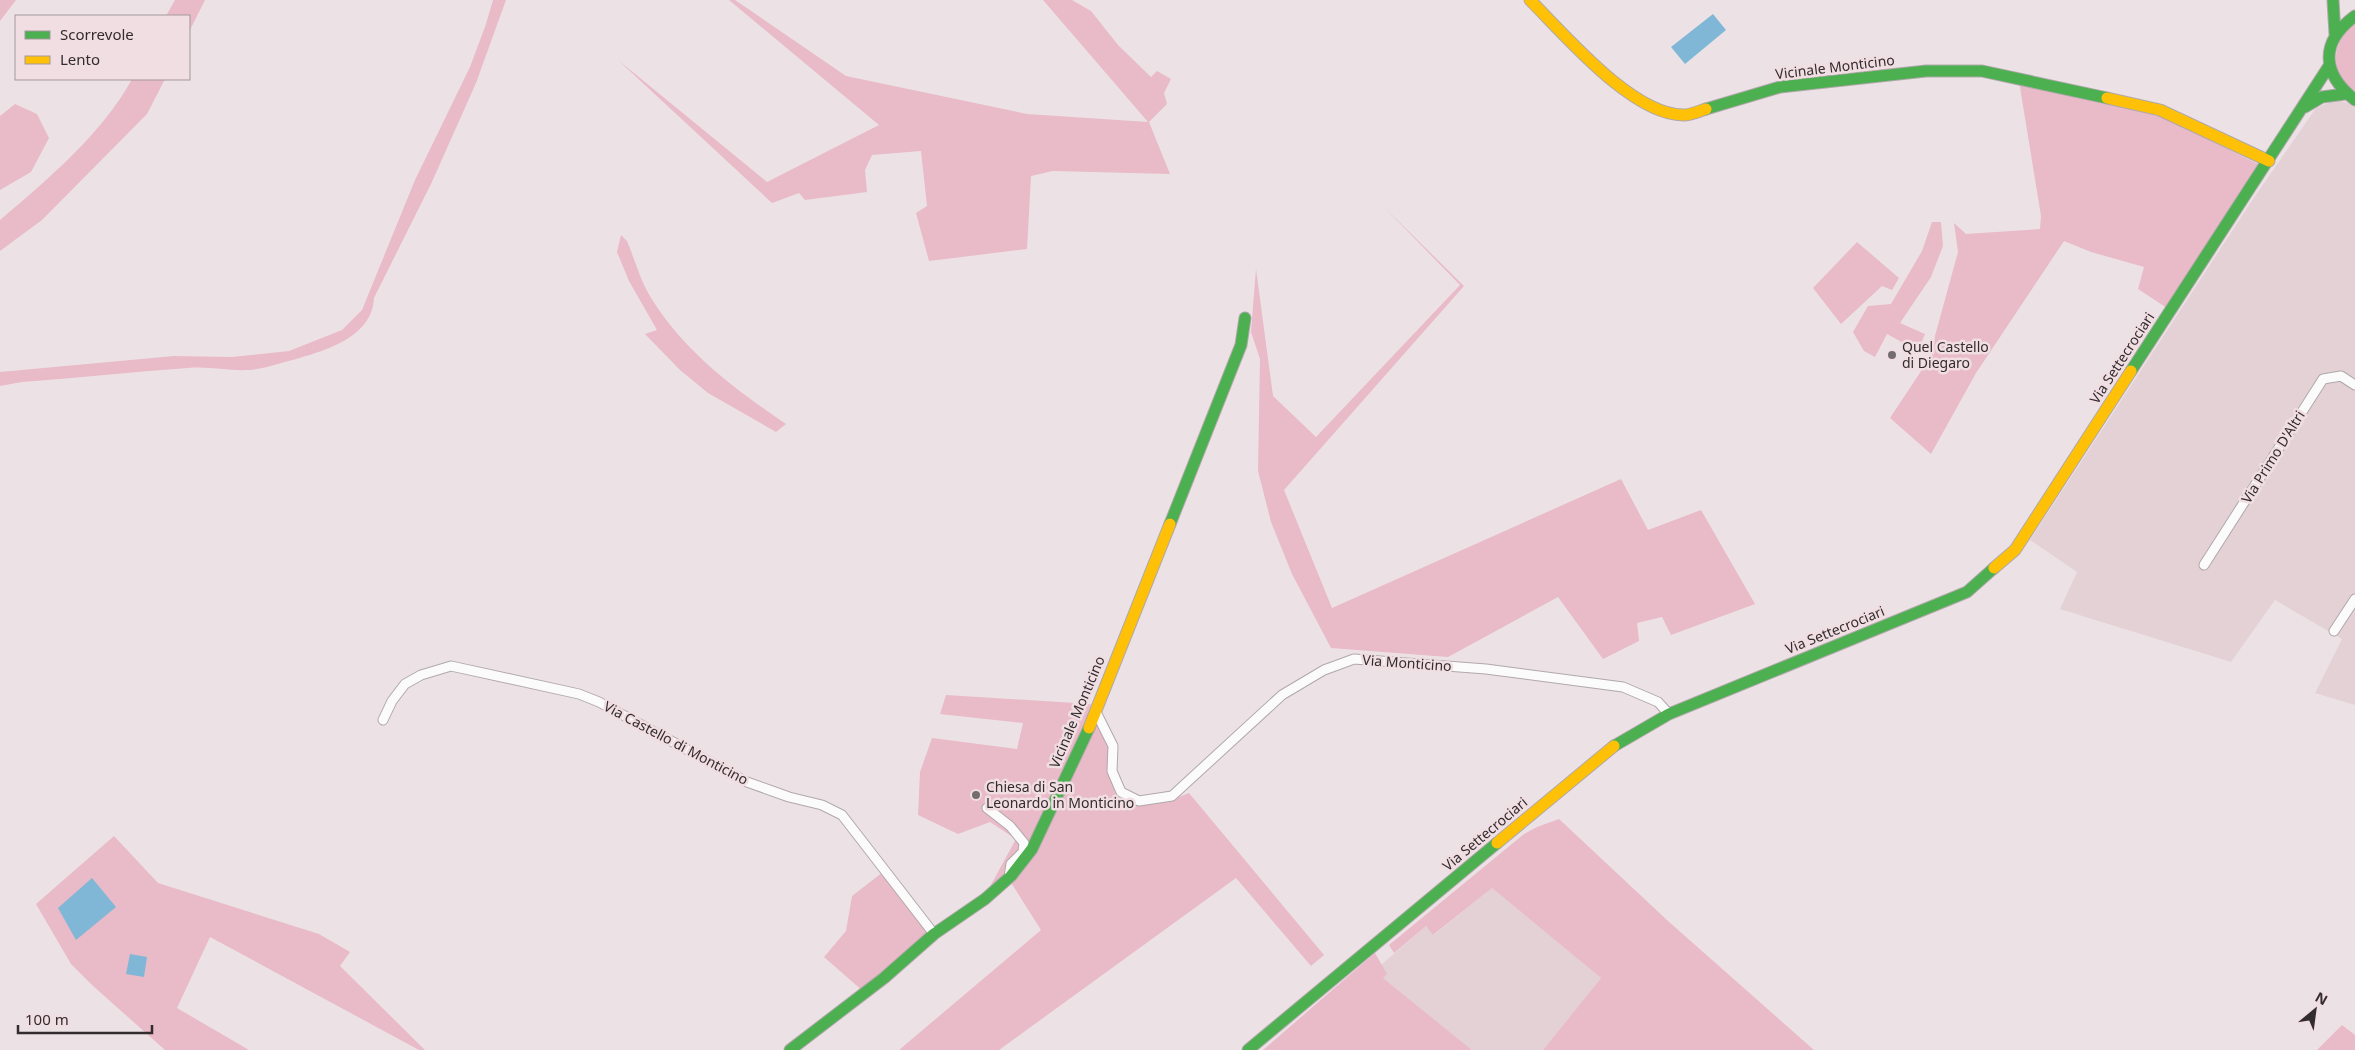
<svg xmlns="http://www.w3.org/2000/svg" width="2355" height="1050" font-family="'Noto Sans',sans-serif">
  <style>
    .built { fill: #e3d1d6 }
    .green { fill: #e9bac8 }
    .water { fill: #80b7d6 }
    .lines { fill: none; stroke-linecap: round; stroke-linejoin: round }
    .street-casing { stroke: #b0a8aa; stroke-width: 11 }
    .fast-casing { stroke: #b0a8aa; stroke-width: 13 }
    .slow-casing { stroke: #b0a8aa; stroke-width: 13 }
    .street { stroke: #fcfbfb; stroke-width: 9 }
    .fast { stroke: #4caf50; stroke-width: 11 }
    .slow { stroke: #ffc107; stroke-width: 11 }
    .poi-dot { fill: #746c6e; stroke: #f0dee3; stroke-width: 2 }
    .labels { text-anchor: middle; stroke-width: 5; stroke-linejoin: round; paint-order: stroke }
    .street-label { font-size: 14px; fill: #332c2e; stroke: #f0dee3 }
    .poi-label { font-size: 14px; fill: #332c2e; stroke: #f0dee3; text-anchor: start }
  </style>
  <rect width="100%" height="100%" fill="#ece2e5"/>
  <path class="built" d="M2335,100L2349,103L2355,107V705L2315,693L2342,639L2275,600L2231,662L2060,609L2077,572L2030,540L2251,202L2316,108Z
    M1492,888L1601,978L1543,1050H1472L1383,978L1381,965L1426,926L1434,935Z"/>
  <path class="green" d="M0,0H16L0,21Z
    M175,0H205L189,32V16H166Z
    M493,0H506L476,83L431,184L374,298C372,337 327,350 296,359C280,363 265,369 248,370C228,371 208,366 188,368C132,372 77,378 22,382L0,386V372L174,356L232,357L289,351L342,330L362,310L415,180L470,67L486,24Z
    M729,0H735L846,76L1027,114L1148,122L1043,0H1072L1091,11L1118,45L1151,77L1157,71L1171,79L1164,93L1167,104L1149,122L1170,174L1053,171L1031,176L1027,249L929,261L916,213L927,206L921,151L872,155L865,170L867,192L805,200L799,193L772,203L618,60L767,182L879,125Z
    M2355,24V92C2328,75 2331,41 2355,24Z
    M132,79H165L147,114L42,220L0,251V220C48,179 102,134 132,79Z
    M2019,81L2166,118L2260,165L2167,308L2138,289L2144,267L2091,252L2064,241L1976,373L1931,454L1890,418L1933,353L1935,336L1958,252L1954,223L1966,234L2040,229L2041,216Z
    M15,104L37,114L49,138L31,172L0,190V116Z
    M1383,206L1464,286L1284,490L1332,608L1621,479L1648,530L1701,510L1755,604L1671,635L1662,617L1637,623L1639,641L1603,659L1558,597L1448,657L1331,648L1292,574L1271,522L1258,471L1260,359L1251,332L1256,269L1273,396L1316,437L1460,285Z
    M1932,222H1941L1943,246L1931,277L1900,323L1925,334L1918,351L1887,334L1875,357L1864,351L1853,332L1868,306L1891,304L1922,251Z
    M621,235L627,241C635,260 641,283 653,301C687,354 735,389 786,424L776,432L708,393L680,370L645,334L657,330L629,281L617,252Z
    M1857,242L1899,278L1892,290L1882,286L1841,324L1813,288Z
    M946,695L1091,704L1084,730L1034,833L1012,866L987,892L1016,839L990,822L958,834L918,815L920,772L932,738L1017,749L1023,723L940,714Z
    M1096,719L1109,745V764L1115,793L1138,805L1169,801L1189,793L1324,955L1311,966L1236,878L999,1050H899L1041,930L1010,881Z
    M1559,819L1668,921L1814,1050H1543L1601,978L1492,888L1433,935L1426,926L1394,953L1389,945L1524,834L1537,827Z
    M114,836L158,883L319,934L350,952L340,966L425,1050H419L210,937L177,1008L249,1050H165L92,985L71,964L36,904Z
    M883,872L936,931L864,992L824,957L846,931L852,896Z
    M1375,953L1387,974L1383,978L1472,1050H1263Z
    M2342,1025L2355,1035V1050H2317Z"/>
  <path class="water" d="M1713,14L1726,30L1685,64L1671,47Z
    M92,878L116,907L76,940L58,908Z
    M130,954L147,957L144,977L126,974Z"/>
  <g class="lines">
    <g class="street-casing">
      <path id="street" d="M2204,565L2323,379L2341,376L2355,385
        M2334,631L2355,599
        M1096,712L1113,746L1112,771L1121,792L1139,801L1172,796L1282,695L1324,670L1354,659L1486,669L1623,687L1658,702L1669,714
        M383,720L392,701L405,684L421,675L451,666L579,694L599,702L747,782L789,797L822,805L842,815L934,934
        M987,808L1010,826L1024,843L1023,852L1011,864L1009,877"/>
    </g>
    <g class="fast-casing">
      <path id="fast" d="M2333,0L2335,34
        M2355,16C2320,42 2321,73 2355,100
        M2305,107L2322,97L2345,94
        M1706,109L1780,87L1926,71H1982L2107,98
        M2131,371L2329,66
        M1170,524L1241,345L1245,318
        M1614,746L1669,714L1967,592L1994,568
        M790,1050L884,978L934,934L985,899L1011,876L1032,849L1089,728
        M1248,1050L1497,843"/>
    </g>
    <g class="slow-casing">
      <path id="slow" d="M1530,0C1564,34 1633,116 1684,115C1691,115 1699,111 1706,109
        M2107,98L2160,110L2269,161
        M1994,568L2015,550L2131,371
        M1089,728L1170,524
        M1497,843L1614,746"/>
    </g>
    <use href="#street" class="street"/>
    <use href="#fast" class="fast"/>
    <use href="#slow" class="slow"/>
  </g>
  <g class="poi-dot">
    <circle cx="1892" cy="355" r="5"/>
    <circle cx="976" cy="795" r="5"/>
  </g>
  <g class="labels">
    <g class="street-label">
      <text transform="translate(1835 67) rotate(-7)" y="5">Vicinale Monticino</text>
      <text transform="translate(2122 358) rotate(-57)" y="5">Via Settecrociari</text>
      <text transform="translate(2273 457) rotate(-58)" y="5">Via Primo D'Altri</text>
      <text transform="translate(1835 630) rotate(-22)" y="5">Via Settecrociari</text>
      <text transform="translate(1407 663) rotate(4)" y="5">Via Monticino</text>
      <text transform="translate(1077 712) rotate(-67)" y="5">Vicinale Monticino</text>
      <text transform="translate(676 743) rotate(28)" y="5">Via Castello di Monticino</text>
      <text transform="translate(1485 834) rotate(-40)" y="5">Via Settecrociari</text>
    </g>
    <g class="poi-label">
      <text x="1902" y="352">Quel Castello<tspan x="1902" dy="16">di Diegaro</tspan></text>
      <text x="986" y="792">Chiesa di San<tspan x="986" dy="16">Leonardo in Monticino</tspan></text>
    </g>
  </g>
  <rect x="15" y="15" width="175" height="65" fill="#f0dee3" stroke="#a4979b"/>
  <rect x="25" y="31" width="25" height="8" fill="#4caf50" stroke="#a4979b"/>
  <text x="60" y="40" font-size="15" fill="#332c2e">Scorrevole</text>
  <rect x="25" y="56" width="25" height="8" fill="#ffc107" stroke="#a4979b"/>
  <text x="60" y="65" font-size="15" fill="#332c2e">Lento</text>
  <g transform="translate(2315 1010) rotate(29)" stroke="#f0dee3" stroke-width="4" paint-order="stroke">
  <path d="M0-4L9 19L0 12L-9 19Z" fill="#332c2e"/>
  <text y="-8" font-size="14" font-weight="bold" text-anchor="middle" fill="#332c2e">N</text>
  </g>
  <path d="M18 1025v8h134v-8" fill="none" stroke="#332c2e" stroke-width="2.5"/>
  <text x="25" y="1025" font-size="15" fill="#332c2e" stroke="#f0dee3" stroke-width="4" paint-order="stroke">100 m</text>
</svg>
